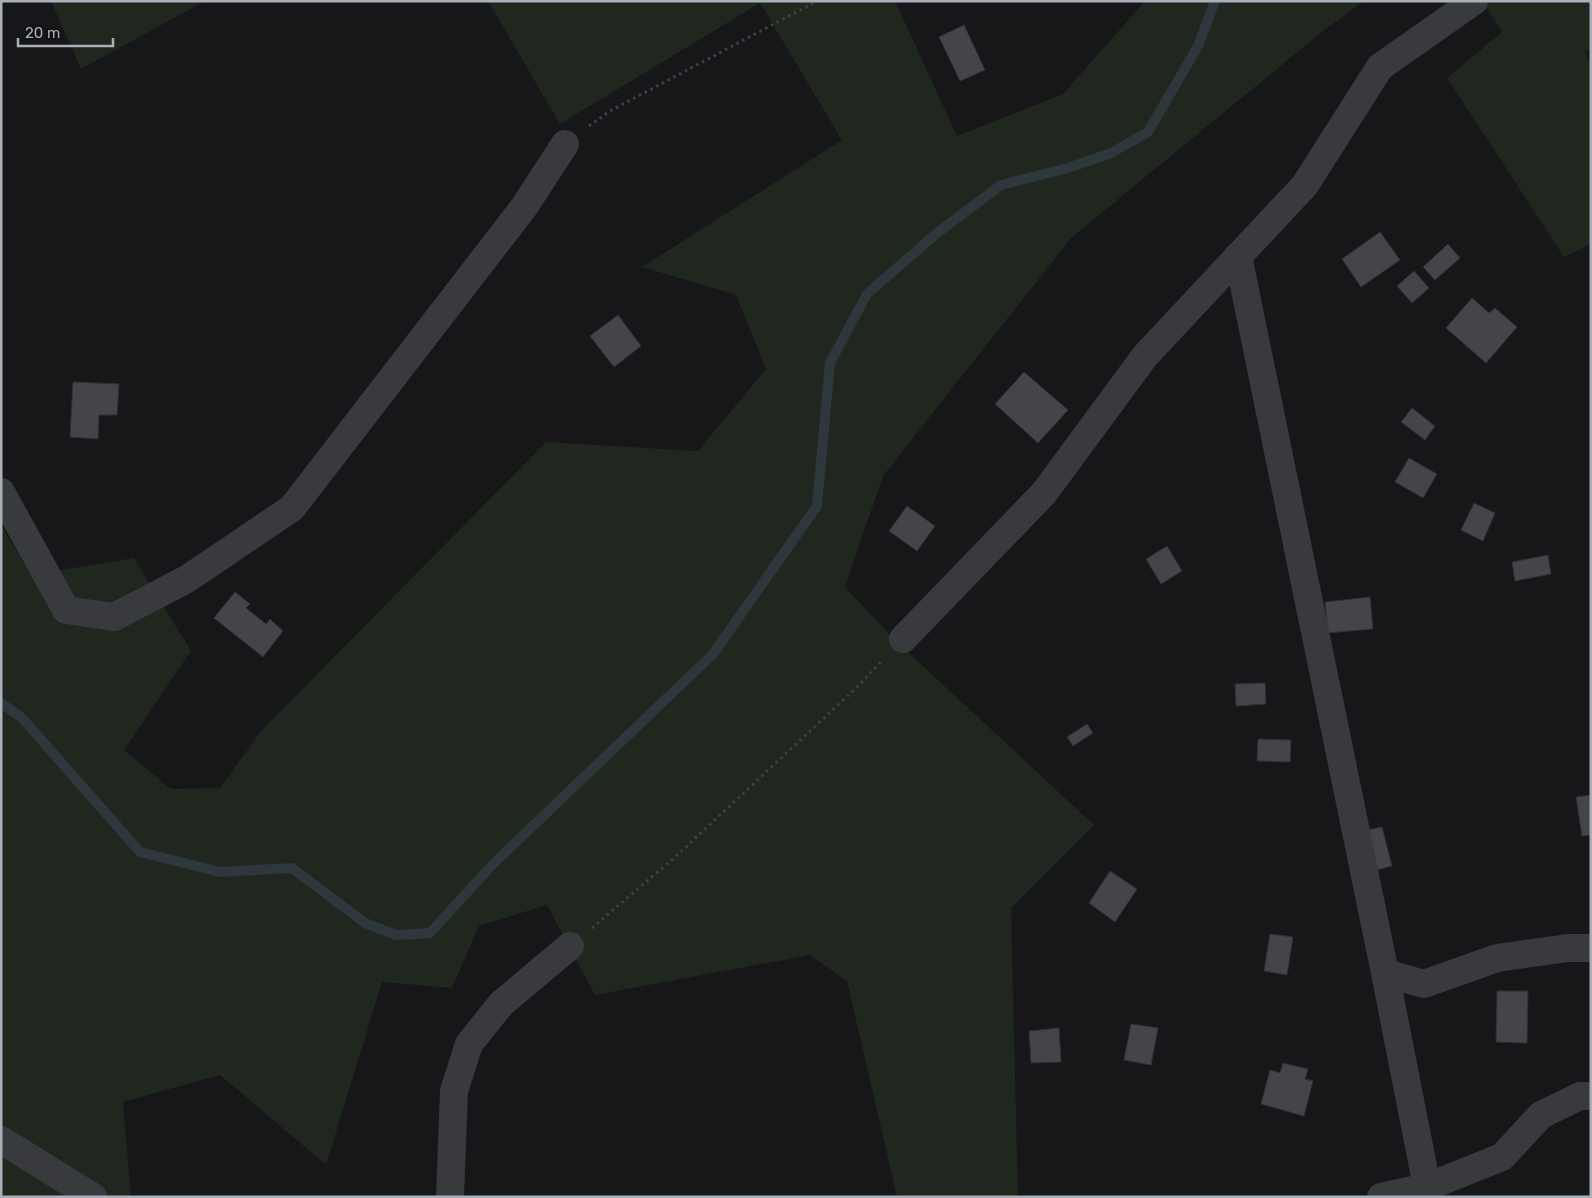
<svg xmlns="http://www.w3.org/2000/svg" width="1592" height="1198" font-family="Rubik,sans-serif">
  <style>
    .green { fill: #1f271f }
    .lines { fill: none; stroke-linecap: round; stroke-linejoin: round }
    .stream { stroke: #2d383d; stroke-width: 10 }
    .building { fill: #434549; stroke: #313135 }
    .path { stroke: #3e4145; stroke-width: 3; stroke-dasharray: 2.5 4; stroke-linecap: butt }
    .minor { stroke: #383a3e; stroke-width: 28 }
  </style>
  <rect width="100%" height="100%" fill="#171719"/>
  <path class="green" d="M51,1H205L81,69Z
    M488,1H895L957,136L1063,94L1145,1H1364L1322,32L1071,238L883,476L845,587L895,640L1094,825L1011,908L1018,1197H897L847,981L810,955L595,995L547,905L479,926L452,988L382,982L326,1165L220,1075L123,1102L131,1197H1V525L31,575L134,558L191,651L124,750L171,789L220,788L261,731L546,442L698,451L766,369L736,295L642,267L842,140L760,3L560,124Z
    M1482,1H1591V49L1585,52L1591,66V244L1564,257L1447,78L1502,32Z"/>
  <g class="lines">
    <path class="stream" d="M1,703L22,718L140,852L220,872L292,868L365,923L396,935L430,933L493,864L713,654L817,506L830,363L867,294L937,233L1001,185L1068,168L1111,153L1148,132L1198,46L1215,1"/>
  </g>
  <path class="building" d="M964,25L985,70L960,81L939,37Z
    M1380,232L1400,260L1361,287L1342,259Z
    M1448,244L1460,258L1435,280L1423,267Z
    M1414,271L1429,288L1412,303L1397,286Z
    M1472,298L1489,313L1495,308L1517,327L1486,363L1446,328Z
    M618,315L641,346L614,367L590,336Z
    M1024,372L1068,410L1038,443L995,404Z
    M73,382L119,384L117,415H99L98,439L70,437Z
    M1412,408L1435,426L1425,440L1401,422Z
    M1409,458L1437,474L1423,498L1395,482Z
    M1474,503L1495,513L1483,541L1461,530Z
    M907,506L935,526L917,551L889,531Z
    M1167,546L1182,571L1161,584L1146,559Z
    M1548,555L1551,574L1515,581L1512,562Z
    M235,592L250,604L246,608L266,624L270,619L283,631L263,657L214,618Z
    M1370,597L1373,629L1328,633L1325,602Z
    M1265,683L1266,704L1236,706L1235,684Z
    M1087,724L1093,733L1073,746L1067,737Z
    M1258,739L1291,740L1290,762L1257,761Z
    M1591,795V835L1582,836L1576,797Z
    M1382,827L1392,866L1377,870L1368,830Z
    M1110,871L1137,889L1115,922L1089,903Z
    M1270,934L1293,937L1287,975L1264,971Z
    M1497,991H1528L1527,1043L1496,1042Z
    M1131,1024L1158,1028L1151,1065L1124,1060Z
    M1059,1028L1061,1062L1031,1063L1029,1031Z
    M1283,1063L1308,1069L1305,1079L1313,1081L1304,1116L1261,1104L1270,1070L1280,1073Z"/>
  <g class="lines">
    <path class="path" d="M589,126L610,111L817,1
      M592,928L674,858L855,689L883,660"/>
    <path class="minor" d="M1238,256L1385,973L1429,1197
      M1,492L66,610L114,617L187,579L292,508L524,207L565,144
      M903,639L1044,493L1145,356L1305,185L1380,67L1474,1
      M1385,973L1424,984L1497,958L1568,948H1591
      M1,1140L93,1197
      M450,1197L454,1091L469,1044L501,1004L570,946
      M1381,1197L1427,1187L1502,1157L1541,1115L1580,1096H1591"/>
  </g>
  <rect width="1592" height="1198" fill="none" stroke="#a9b0b9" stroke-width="5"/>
  <path d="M18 38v8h95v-8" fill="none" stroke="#a9b0b9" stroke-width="2.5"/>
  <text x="25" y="38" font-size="15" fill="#a9b0b9" stroke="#121214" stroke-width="4" paint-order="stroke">20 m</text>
</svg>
